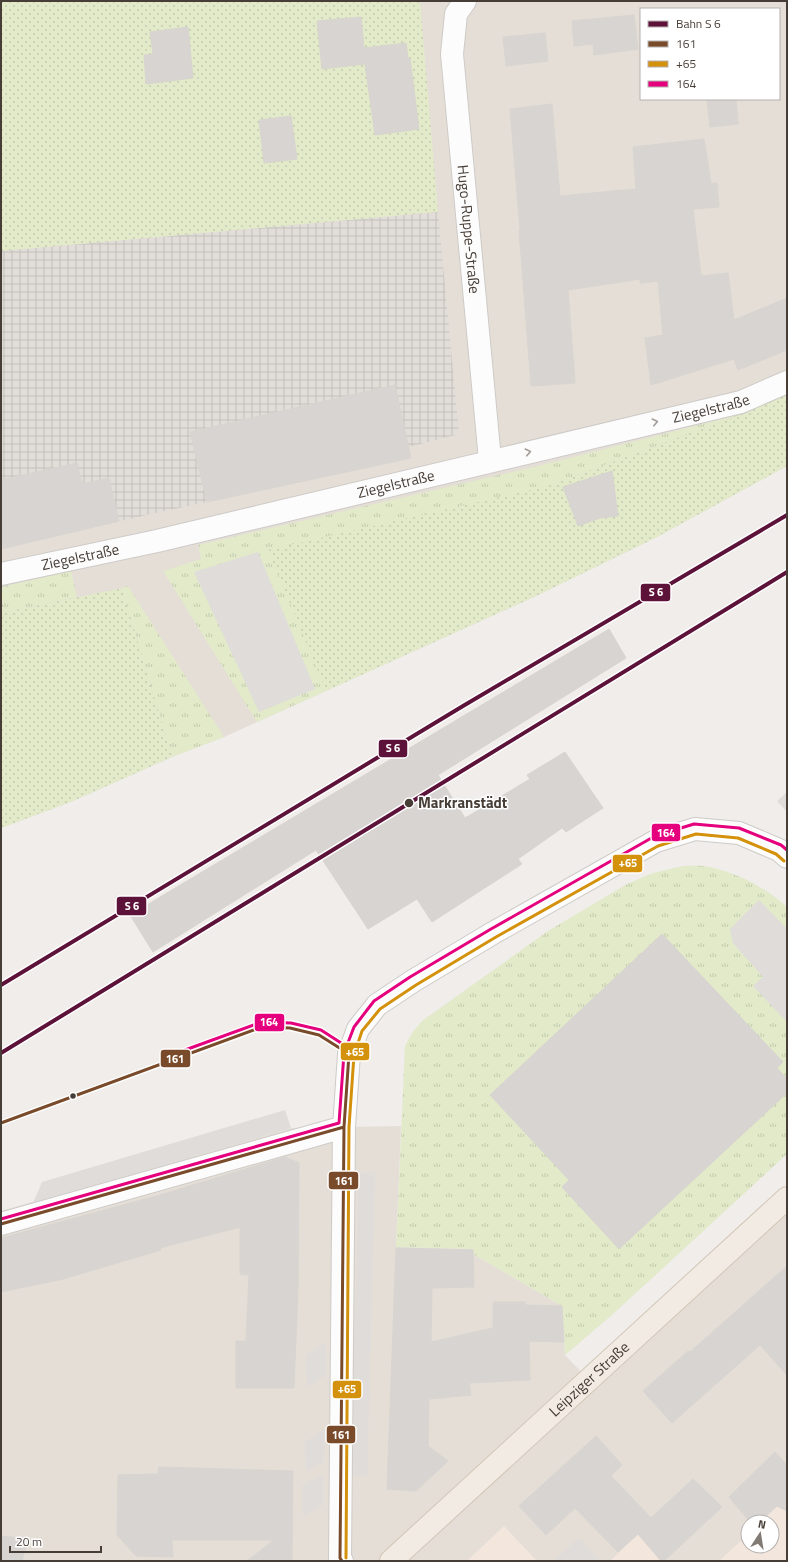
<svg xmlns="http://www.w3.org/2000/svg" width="788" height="1562" font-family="'Titillium Web',sans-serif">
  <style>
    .residential { fill: #e4ded7; fill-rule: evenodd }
    .commercial { fill: #f3e6dd }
    .industrial { fill: url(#industrial-grid) }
    .grass { fill: url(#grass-tufts) }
    .garden { fill: url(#garden-dots) }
    .parking { fill: #dfdcda }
    .building { fill: #d8d4d1; stroke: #d8d4cf }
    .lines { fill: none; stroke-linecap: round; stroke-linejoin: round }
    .minor-casing { stroke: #cecbc7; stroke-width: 24 }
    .primary-casing { stroke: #d2c6b7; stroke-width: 24 }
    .minor { stroke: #fdfcfc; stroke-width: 22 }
    .primary { stroke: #f1ebe3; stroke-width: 22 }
    .bus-1-casing { stroke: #fff; stroke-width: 6 }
    .bus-2-casing { stroke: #fff; stroke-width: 6 }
    .bus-3-casing { stroke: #fff; stroke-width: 6 }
    .bus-1 { stroke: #7a4b2a; stroke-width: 3 }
    .bus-2 { stroke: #d4910b; stroke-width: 3 }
    .bus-3 { stroke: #e5007d; stroke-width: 3 }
    .rail-1-casing { stroke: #fff; stroke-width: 7 }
    .rail-1 { stroke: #5d1339; stroke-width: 4 }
    .oneway { stroke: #a29c99 }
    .stop-dot { fill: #463d36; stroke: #fff; stroke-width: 1.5 }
    .labels { text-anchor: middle; stroke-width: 3; stroke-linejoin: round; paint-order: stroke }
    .street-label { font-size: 15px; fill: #463d36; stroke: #fff }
    .stop-label { font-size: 15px; font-weight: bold; fill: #463d36; stroke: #fff; text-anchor: start }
    .line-badge { stroke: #fff; stroke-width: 1.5 }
    .badge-label { font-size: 11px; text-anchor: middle; font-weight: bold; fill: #fff }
  </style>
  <defs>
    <pattern id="industrial-grid" width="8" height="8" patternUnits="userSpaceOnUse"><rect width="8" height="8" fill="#e2ddd9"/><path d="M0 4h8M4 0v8" fill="none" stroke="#c3bfbb"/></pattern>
    <pattern id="grass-tufts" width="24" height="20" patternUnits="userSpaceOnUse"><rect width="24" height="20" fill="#e2eaca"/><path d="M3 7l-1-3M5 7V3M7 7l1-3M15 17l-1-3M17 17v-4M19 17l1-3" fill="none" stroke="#c3caae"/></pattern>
    <pattern id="garden-dots" width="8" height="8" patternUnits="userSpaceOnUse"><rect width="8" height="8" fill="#e2eaca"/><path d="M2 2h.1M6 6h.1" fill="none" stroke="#c3caae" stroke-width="1.8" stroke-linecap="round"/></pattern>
  </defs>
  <rect width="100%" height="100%" fill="#f0edea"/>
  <path class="residential" d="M1,1H787V466L657,537L534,597L224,737L172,757L73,801L1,828ZM641,9H779V99H641Z
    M401,1126L396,1247L473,1249V1254L562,1306L565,1355L587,1378L787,1211V1561H1V1211L291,1128ZM748,1522H772V1546H748Z"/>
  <path class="commercial" d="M777,1506L783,1509L787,1506V1561H719L748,1534V1546H772V1522H760Z
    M504,1526L537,1561H467L469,1559Z
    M638,1534L662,1561H610Z"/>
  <path class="industrial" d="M438,212L459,434L409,447L411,458L151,514L1,549V251Z"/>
  <path class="grass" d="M745,413L548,486L326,691L257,722L163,571L201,559L198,545L542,465Z
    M71,571L77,597L1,613V587Z
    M128,586L224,737L172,757L122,588Z
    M683,866C693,866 704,865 714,868C739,874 768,889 787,907V1154L612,1315L565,1355L562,1306L473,1254V1249L396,1247L405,1046L412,1033L422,1021L548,931L627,884L653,873Z"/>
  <path class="garden" d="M1,1H420L438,212L1,251Z
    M787,393V466L657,537L534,597L326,691L268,550L548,486L745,413Z
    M122,588L172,757L73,801L1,828V613Z"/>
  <path class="parking" d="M258,552L315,689L259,712L194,572Z
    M787,792V812L777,801Z
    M759,900L787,929V1022L753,986L763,977L733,943L730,929Z
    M285,1110L291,1128L33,1203L42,1182Z
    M359,1173H375L367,1476H351Z
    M326,1343V1375L307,1387L306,1355Z
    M325,1429L323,1462L306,1472L305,1442Z
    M323,1474V1505L303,1516L302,1486Z
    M579,1538L600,1561H554Z"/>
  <path class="building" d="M634,15L638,49L594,55L593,44L574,46L572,21Z
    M361,17L364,48L406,43L408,58H410L419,129L375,135L365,64L322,69L317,21Z
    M188,27L193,78L146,84L144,55L153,54L150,32Z
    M545,33L548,61L506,66L503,37Z
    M707,99H736L738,124L710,127Z
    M552,104L560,196L636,189L633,147L704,139L711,183H717L719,207L693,209L701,276L728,273L734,320L787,298V350L738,370L734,359L651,385L645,338L663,335L658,281L640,283V279L568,290L575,383L531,386L519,230L520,229L510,109Z
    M291,116L297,159L264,163L259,120Z
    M395,385L411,458L207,502L190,432Z
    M77,463L82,484L109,478L119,521L1,549V480Z
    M612,471L618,516L600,518L578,526L563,487Z
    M609,629L626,658L438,775L465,818L530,779L527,775L565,752L603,808L566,832L562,828L518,859L522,864L432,922L417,899L368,929L316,850L153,952L130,915Z
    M662,934L783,1062L777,1068L787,1079V1093L619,1249L562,1187L569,1180L490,1095Z
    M285,1157L299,1163L298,1288L294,1388H236V1341H246L249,1275L240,1274V1227L160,1248L161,1250L63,1279L1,1292V1238L160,1195Z
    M396,1248L473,1250L474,1287L432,1288L431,1342L493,1328V1302H525V1305L562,1306L564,1342L529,1341L530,1380L469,1383L471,1395L429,1399L428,1446L448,1461L416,1491L387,1489Z
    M787,1266V1375L760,1345L672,1423L643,1391L688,1351L690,1352Z
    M596,1436L622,1465L611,1476L651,1518L693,1479L722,1507L664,1561H661L638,1534L618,1552L575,1508L546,1535L519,1506Z
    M775,1452L787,1465V1511L777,1506L760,1522H750L729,1497Z
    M159,1467L293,1471L292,1561H247L274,1540H172L173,1557L136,1556L117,1535L118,1475L158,1474Z
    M1,1536L28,1539L22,1561H1Z"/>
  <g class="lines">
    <g class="minor-casing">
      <g id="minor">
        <path id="s1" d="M465,1L456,14L452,54L490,460"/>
        <path id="s2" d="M1,574L157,541L741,402L787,382"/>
        <path d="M1,1224L344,1127"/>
        <path d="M342,1561L340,1558L344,1127L349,1054L358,1029L377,1005L413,981L493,933L656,841L695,829L739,833L779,850L787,857"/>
      </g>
    </g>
    <g class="primary-casing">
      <g id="primary">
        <path id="s3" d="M391,1561L787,1198"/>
      </g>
    </g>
    <use href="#minor" class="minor"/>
    <use href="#primary" class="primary"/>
    <g class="bus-1-casing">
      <path id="bus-1" d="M1,1123L262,1027L290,1028L319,1035L349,1054
        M1,1224L344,1127
        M342,1561L340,1558L344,1127L349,1054"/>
    </g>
    <g class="bus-2-casing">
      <path id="bus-2" d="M346,1558L349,1127L354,1055L362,1031L380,1009L416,985L496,937L658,846L696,834L738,838L776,854L784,861"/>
    </g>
    <g class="bus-3-casing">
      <path id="bus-3" d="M185,1050L262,1022L291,1023L321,1030L352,1050
        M1,1219L339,1123L344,1053L354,1027L374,1001L410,977L491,929L655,836L694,824L739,828L781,845L787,850"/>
    </g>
    <use href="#bus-1" class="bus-1"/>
    <use href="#bus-2" class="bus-2"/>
    <use href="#bus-3" class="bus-3"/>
    <g class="rail-1-casing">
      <path id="rail-1" d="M1,985L463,706L787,515
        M1,1053L787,572"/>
    </g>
    <use href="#rail-1" class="rail-1"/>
  </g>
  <defs><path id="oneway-chevron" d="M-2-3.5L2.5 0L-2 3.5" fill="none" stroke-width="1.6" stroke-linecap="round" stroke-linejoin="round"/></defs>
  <g class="oneway">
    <use href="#oneway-chevron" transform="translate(655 422) rotate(-13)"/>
    <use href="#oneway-chevron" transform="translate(528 452) rotate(-13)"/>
  </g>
  <g class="stop-dot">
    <circle cx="409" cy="803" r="5"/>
    <circle cx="73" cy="1096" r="3.5"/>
  </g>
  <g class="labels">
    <g class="street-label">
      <text dy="5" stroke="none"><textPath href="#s1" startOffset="232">Hugo-Ruppe-Straße</textPath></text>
      <text dy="5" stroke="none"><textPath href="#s2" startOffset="729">Ziegelstraße</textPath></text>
      <text dy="5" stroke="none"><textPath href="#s2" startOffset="405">Ziegelstraße</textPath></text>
      <text dy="5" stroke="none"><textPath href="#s2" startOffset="81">Ziegelstraße</textPath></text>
      <text dy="5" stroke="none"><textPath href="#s3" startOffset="269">Leipziger Straße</textPath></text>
    </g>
    <g class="stop-label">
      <text x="418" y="808">Markranstädt</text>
    </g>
  </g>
  <g class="line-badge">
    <rect x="640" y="583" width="31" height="19" rx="4" fill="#5d1339"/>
    <rect x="378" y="739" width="30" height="19" rx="4" fill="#5d1339"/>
    <rect x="651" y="823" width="30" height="19" rx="4" fill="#e5007d"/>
    <rect x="612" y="854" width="31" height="19" rx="4" fill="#d4910b"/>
    <rect x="116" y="896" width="31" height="20" rx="4" fill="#5d1339"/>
    <rect x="254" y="1013" width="31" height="19" rx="4" fill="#e5007d"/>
    <rect x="340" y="1042" width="30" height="19" rx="4" fill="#d4910b"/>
    <rect x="160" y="1049" width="31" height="19" rx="4" fill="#7a4b2a"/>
    <rect x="328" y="1171" width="31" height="19" rx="4" fill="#7a4b2a"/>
    <rect x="332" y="1380" width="30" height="19" rx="4" fill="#d4910b"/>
    <rect x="326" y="1425" width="30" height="19" rx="4" fill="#7a4b2a"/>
  </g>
  <g class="badge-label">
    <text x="656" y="596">S 6</text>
    <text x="393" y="752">S 6</text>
    <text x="666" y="837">164</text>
    <text x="628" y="867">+65</text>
    <text x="132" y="910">S 6</text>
    <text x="269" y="1026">164</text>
    <text x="355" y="1056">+65</text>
    <text x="175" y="1063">161</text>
    <text x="344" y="1185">161</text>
    <text x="347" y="1393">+65</text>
    <text x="341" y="1439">161</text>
  </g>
  <rect width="788" height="1562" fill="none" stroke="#463d36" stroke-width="4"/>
  <rect x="640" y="8" width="140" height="92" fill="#ffffff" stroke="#b5b1af"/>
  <rect x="648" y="21" width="20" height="6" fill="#5d1339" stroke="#b5b1af"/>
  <text x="676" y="28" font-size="12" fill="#463d36">Bahn S 6</text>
  <rect x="648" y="41" width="20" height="6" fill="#7a4b2a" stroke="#b5b1af"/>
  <text x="676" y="48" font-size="12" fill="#463d36">161</text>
  <rect x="648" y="61" width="20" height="6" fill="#d4910b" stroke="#b5b1af"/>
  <text x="676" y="68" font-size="12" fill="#463d36">+65</text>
  <rect x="648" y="81" width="20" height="6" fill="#e5007d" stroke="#b5b1af"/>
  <text x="676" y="88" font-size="12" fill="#463d36">164</text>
  <g transform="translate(760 1534) rotate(12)"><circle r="19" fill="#ffffff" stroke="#b5b1af"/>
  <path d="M0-3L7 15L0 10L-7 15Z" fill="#827b75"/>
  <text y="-6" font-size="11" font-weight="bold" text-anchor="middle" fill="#463d36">N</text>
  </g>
  <path d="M10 1546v6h91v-6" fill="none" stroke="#463d36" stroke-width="2"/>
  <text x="16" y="1546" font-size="12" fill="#463d36" stroke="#ffffff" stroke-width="3" paint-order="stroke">20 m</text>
</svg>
